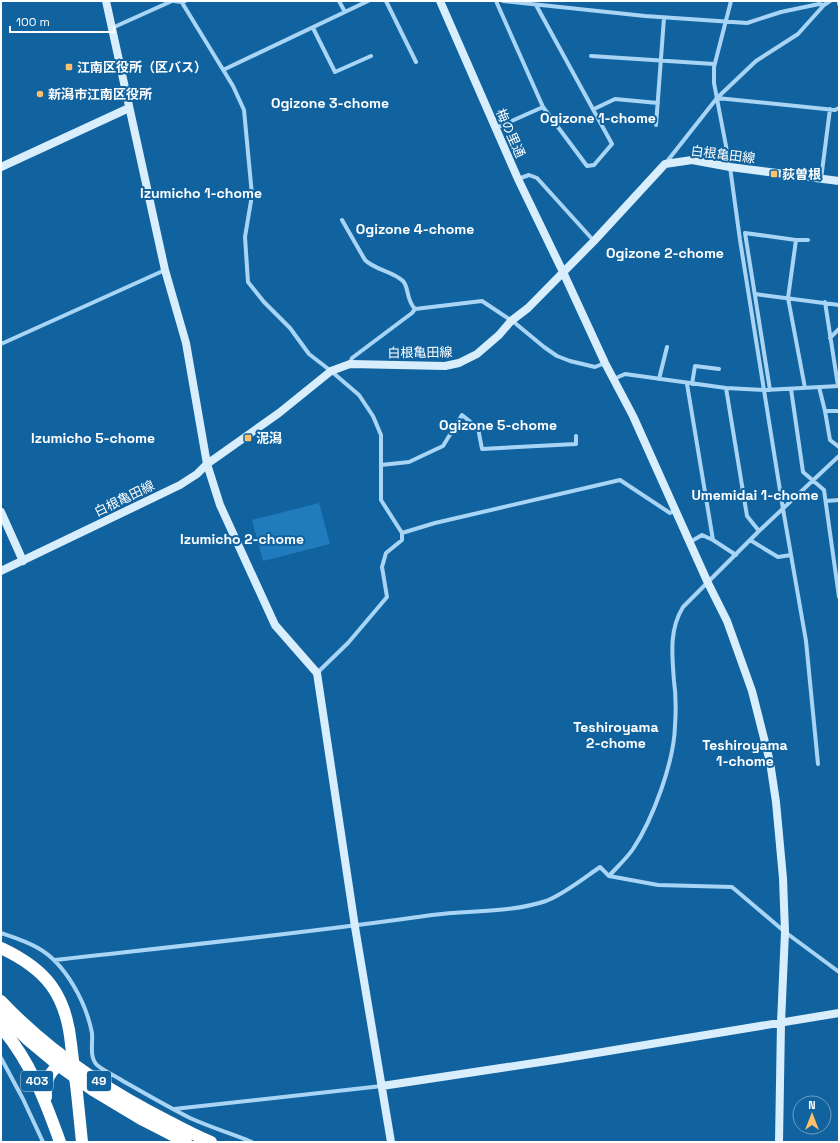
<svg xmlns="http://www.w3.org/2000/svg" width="840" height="1143" font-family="'Space Grotesk','Noto Sans JP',sans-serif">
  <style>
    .pitch { fill: #207cbc }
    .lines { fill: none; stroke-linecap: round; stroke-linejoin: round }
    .street { stroke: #a8d5f5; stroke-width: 4 }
    .secondary { stroke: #d8eefd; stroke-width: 8 }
    .highway { stroke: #fff; stroke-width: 12 }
    .highway-bridge { stroke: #fff; stroke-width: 12 }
    .poi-dot { fill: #ffc06c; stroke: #11639f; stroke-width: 1.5 }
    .labels { text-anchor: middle; stroke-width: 4; stroke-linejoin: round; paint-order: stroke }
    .shield { fill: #11639f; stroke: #b8d0e2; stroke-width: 1 }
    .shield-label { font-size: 12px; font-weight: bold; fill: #fff }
    .poi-label { font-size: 13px; font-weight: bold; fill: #fff; stroke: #11639f; text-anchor: start }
    .street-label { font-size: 13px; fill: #fff; stroke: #11639f }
    .neighbourhood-label { font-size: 14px; font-weight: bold; fill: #fff; stroke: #11639f }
  </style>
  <rect width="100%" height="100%" fill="#11639f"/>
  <path class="pitch" d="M319,503L330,544L263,561L252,520Z"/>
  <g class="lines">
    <path class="street" d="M174,1L182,2L185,1
      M181,1L233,86L244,110L252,195L245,237L248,282L264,302L290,328L309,354L331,371L359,395L373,416L381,435V500L402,533V540L386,553L382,567L387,597L348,643L317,673
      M339,1L345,12
      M386,1L416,62
      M496,1L543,107L587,166L594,165L612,144L536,5
      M503,1L645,16L747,23L781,12L819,4L824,5
      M731,1L714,67V83L730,167L740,240L783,509L806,641L818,764
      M839,1V4
      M112,28L172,1
      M313,28L335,72L371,56
      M591,56L714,64
      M223,70L368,1
      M717,98L835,110L839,108
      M594,109L615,99L658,103
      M656,125L664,18
      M496,128L543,107
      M665,164L717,98L756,61L798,34L824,5L830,1
      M518,179L529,175L537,178L594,241
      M821,179L830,109
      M342,220L365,260C375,270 392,271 403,281C409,287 406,300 415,309
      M796,240L788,298L805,388
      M755,294L839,305
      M825,302L838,386
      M830,338L839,329
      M1,344L165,270
      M350,364L352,358L412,313L415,309L482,301L515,323L544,347L557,356L570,361L595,367L605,363
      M614,379L625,374L726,388L765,390L839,386
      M659,379L667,347
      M687,384L713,540
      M692,384L695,366L719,369
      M819,387L825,411L830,440L839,447
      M726,388L747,516L759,531
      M791,389L803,472L824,490L839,597
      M770,390L745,233L796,240H808
      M825,411H839
      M381,465L409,462L443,446L462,415L478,428L482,449L576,444V436
      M826,501L839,500
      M402,533L435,523L620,480L670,513L675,511
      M750,540L778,557L791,555
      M690,542L702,535L713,540L736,555
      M609,876C617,867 627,858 633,849C653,819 674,762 675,726C676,711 676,695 674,681C672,654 669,630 683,607L759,531L839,456
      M1,933C13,937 26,941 38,948C65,963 86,1002 92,1033C93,1043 89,1057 97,1065C104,1071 115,1076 123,1081C144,1093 168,1107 190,1118C210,1127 232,1134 252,1142
      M54,960C180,946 307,933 432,915C470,910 510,913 546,901C564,894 584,878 600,867L609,876L658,885L732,887L785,932L839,972
      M1,1058L23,1099L43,1142
      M174,1109L382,1086"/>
    <path class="secondary" d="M106,1L165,270L186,343L207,464L220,505L275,625L317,673L355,927L391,1142
      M440,1L518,179L563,272L605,363L633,416L708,583L727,621L752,691L770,762L776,802L783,878L785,932L781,1023L779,1142
      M1,167L129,108
      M1,512L23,561
      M1,571L180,485L197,474L207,464L279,413L331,371L350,364L445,366L459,363L477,354L499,335L511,321L528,308L594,241L665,164L692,160L730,167L839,181
      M382,1086L554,1060L839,1013"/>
    <path class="highway" d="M1,948C46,969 66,994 71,1044
      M1,1001C48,1051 108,1091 170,1122C183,1129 197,1136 211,1142
      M1,1013L28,1040L58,1065L93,1090L143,1120L186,1142
      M1,1027C30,1061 45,1100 60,1142
      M77,1093L82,1142
      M46,1097C45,1081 49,1069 65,1062"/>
    <path class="highway-bridge" d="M71,1044L77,1093"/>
  </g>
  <g class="poi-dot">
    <rect x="65" y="63" width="8" height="8" rx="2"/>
    <circle cx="40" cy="94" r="4"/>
    <rect x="770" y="170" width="8" height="8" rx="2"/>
    <rect x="244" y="434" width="8" height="8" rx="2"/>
  </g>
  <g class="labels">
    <g class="shield">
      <rect x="21" y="1071" width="32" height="20" rx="3"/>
      <rect x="87" y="1071" width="24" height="20" rx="3"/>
    </g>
    <g class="shield-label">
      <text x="37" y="1085">403</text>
      <text x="99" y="1085">49</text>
    </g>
    <g class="poi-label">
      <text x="77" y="72">江南区役所（区バス）</text>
      <text x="48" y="99">新潟市江南区役所</text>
      <text x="782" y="179">荻曽根</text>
      <text x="256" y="443">泥潟</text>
    </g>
    <g class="street-label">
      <text transform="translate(511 133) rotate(66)" y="5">梅の里通</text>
      <text transform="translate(723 154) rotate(7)" y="5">白根亀田線</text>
      <text transform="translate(420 352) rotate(-1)" y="5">白根亀田線</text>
      <text transform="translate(124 498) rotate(-26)" y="5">白根亀田線</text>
    </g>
    <g class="neighbourhood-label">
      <text x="330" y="108">Ogizone 3-chome</text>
      <text x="598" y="123">Ogizone 1-chome</text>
      <text x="201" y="198">Izumicho 1-chome</text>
      <text x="415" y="234">Ogizone 4-chome</text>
      <text x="665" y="258">Ogizone 2-chome</text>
      <text x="498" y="430">Ogizone 5-chome</text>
      <text x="93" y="443">Izumicho 5-chome</text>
      <text x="755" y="500">Umemidai 1-chome</text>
      <text x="242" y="544">Izumicho 2-chome</text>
      <text x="616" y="732">Teshiroyama<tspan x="616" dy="16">2-chome</tspan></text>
      <text x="745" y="750">Teshiroyama<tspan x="745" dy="16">1-chome</tspan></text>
    </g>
  </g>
  <rect width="840" height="1143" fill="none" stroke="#ffffff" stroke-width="4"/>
  <g transform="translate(812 1115)"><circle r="19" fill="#11639f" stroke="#70a1c5"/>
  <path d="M0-3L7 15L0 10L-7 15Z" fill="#ffc06c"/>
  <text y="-6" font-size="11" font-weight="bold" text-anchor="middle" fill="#ffffff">N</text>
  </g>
  <path d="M10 26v6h104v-6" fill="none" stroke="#ffffff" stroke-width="2"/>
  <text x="16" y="26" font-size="12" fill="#ffffff" stroke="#11639f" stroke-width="3" paint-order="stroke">100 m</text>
</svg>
